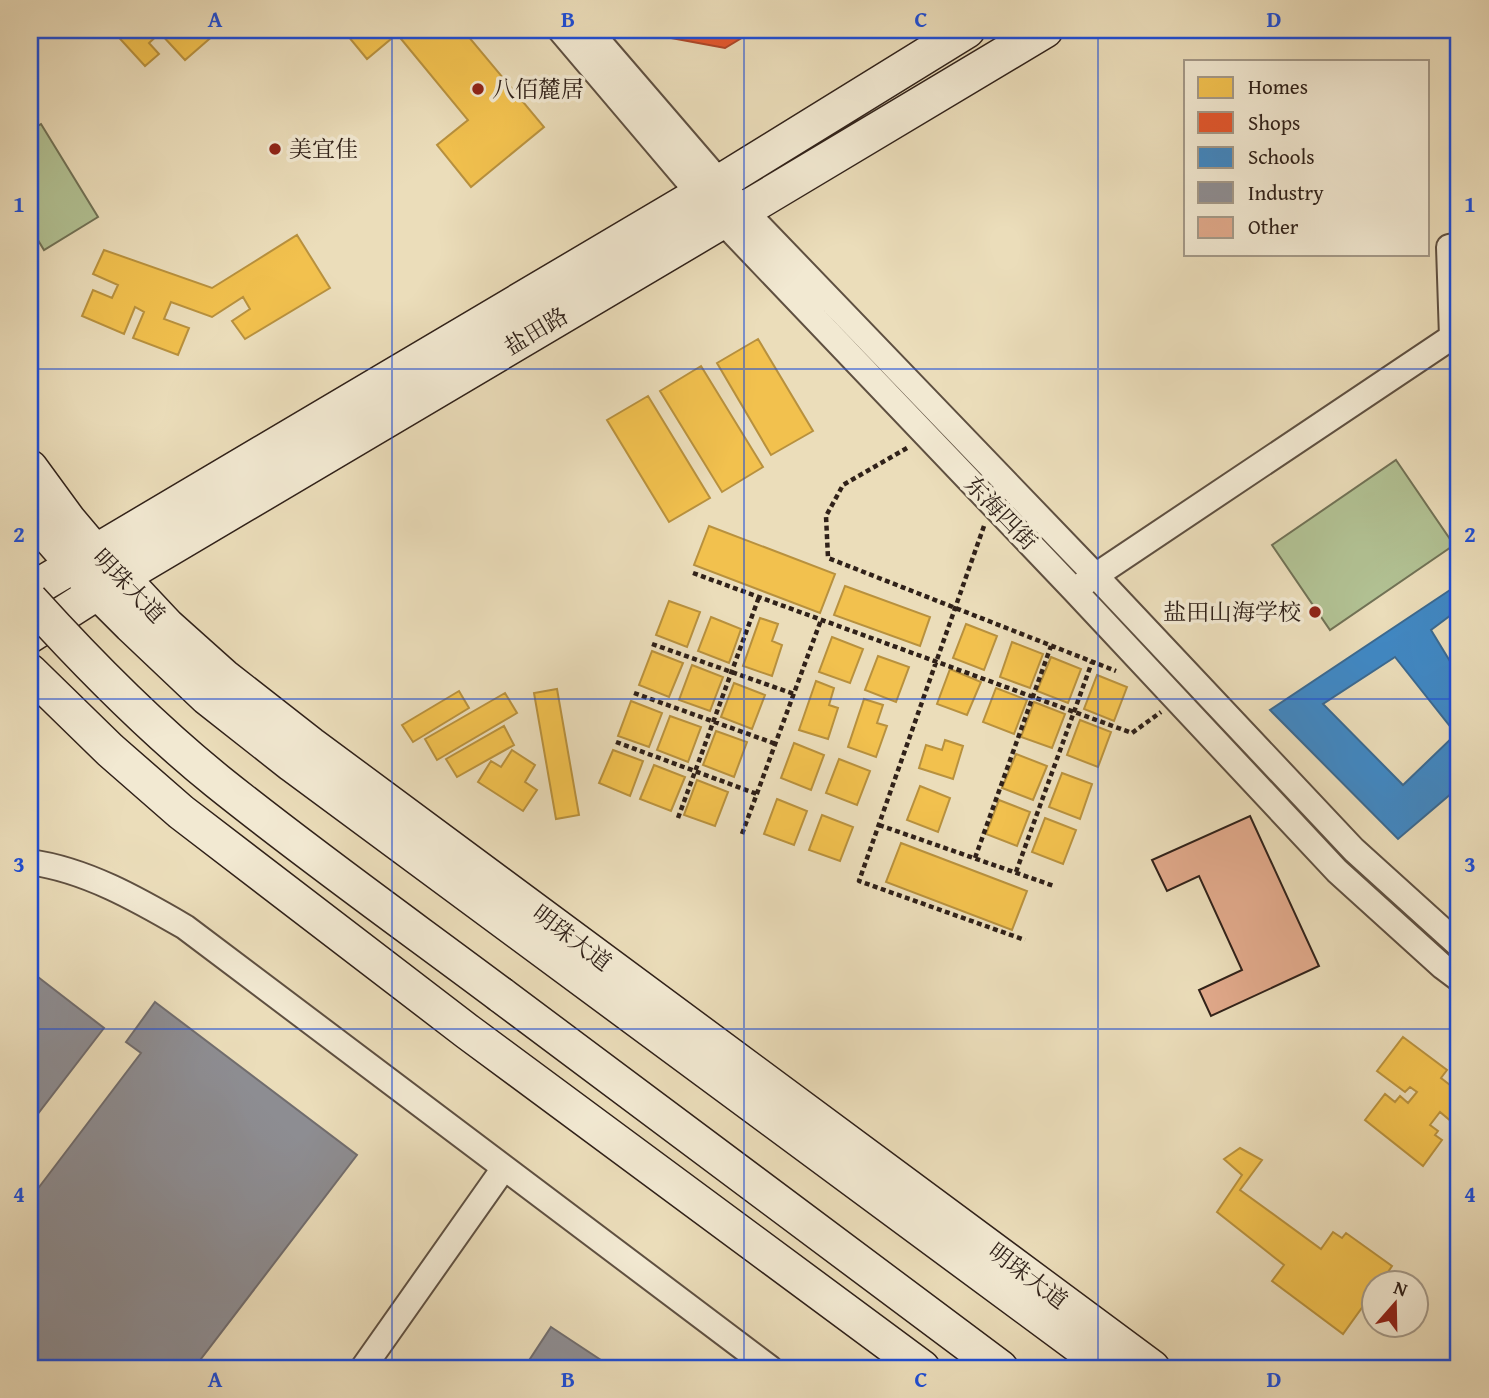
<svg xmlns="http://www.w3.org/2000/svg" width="1489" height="1398" font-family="'Gentium Book Plus','Noto Serif SC',serif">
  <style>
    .green { fill: #b2c294; stroke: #717256; stroke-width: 2 }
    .homes { fill: #f2c14e; stroke: #b8913e; stroke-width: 2 }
    .shops { fill: #e4572e; stroke: #ae4728; stroke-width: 2 }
    .schools { fill: #3f88c5; stroke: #3a6991; stroke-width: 2; fill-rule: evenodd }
    .industry { fill: #8d8d92; stroke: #716d6e; stroke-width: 2 }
    .building { fill: #e1a98b; stroke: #302119; stroke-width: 2 }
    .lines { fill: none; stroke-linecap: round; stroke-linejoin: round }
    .street-casing { stroke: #5f5041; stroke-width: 28 }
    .secondary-casing { stroke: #302119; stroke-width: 38 }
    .path { stroke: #302119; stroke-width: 4.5; stroke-dasharray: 5 3.5; stroke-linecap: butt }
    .street { stroke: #f2e9d2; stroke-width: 24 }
    .secondary { stroke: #f2e9d2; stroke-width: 35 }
    .secondary-bridge-casing { stroke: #302119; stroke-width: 38; stroke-linecap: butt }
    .secondary-bridge { stroke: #f2e9d2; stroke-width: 35 }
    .grid { fill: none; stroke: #1d4ed8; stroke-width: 2; stroke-opacity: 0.55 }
    .poi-dot { fill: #8f2418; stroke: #f2e9d2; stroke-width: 2.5 }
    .labels { text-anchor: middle; stroke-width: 7; stroke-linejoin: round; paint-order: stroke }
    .poi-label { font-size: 23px; fill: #302119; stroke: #f2e9d2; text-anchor: start }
    .street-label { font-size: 23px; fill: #302119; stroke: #f2e9d2 }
    .neatline { fill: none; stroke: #1d4ed8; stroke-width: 2.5 }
    .grid-label { font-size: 23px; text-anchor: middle; font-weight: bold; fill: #1d4ed8 }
  </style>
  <rect width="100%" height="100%" fill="#ebddba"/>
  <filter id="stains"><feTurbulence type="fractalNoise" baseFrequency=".00286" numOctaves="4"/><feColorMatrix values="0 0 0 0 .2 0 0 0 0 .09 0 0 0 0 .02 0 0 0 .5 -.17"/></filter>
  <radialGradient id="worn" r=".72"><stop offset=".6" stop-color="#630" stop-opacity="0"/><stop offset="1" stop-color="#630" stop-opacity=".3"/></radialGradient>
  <path class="green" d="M41,124L98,217L44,250L30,227V130Z
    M1396,460L1454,545L1330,630L1272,545Z"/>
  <path class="homes" d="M112,30H210L215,34L185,60L160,33L149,43L159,54L145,66Z
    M343,30H463L544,127L471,187L437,145L468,120L397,34L367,59Z
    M297,235L330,288L245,339L232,321L250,309L243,297L212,317L171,302L164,319L189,328L178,355L133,338L144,312L135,307L124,334L82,316L93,290L112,298L118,285L93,274L104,250L212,288Z
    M758,339L813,431L771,455L717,363Z
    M701,366L763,467L722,492L660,391Z
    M648,396L710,498L669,522L607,420Z
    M709,526L835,574L820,613L694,565Z
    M845,586L930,617L920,646L834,615Z
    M669,601L700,612L687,647L656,635Z
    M711,617L741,629L729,663L698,651Z
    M760,618L778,624L772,641L782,645L772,676L743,666Z
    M966,624L997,636L984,670L953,658Z
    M832,637L863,649L850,683L819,672Z
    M1012,642L1043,654L1030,688L1000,677Z
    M652,651L683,663L669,697L639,685Z
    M878,656L909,667L896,702L865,690Z
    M1051,657L1081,669L1068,703L1037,691Z
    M692,665L723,677L710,711L679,700Z
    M950,669L981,682L967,715L937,704Z
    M1097,675L1127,687L1114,721L1084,709Z
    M816,681L834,688L829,705L838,708L828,739L799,730Z
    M734,683L765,695L752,729L721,717Z
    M996,688L1027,700L1014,734L983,722Z
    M557,689L579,815L556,819L534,693Z
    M459,691L469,708L413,742L402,725Z
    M505,693L517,713L437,760L425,739Z
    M864,699L883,705L877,723L887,726L876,757L848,747Z
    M631,701L662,713L649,747L618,736Z
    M1034,702L1065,714L1052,748L1021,737Z
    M670,716L701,727L688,762L657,750Z
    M1080,720L1111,732L1098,767L1067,755Z
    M504,726L514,745L457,777L446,759Z
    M716,731L747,742L734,777L703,765Z
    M945,740L963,746L953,779L919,768L926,745L942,750Z
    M794,743L824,755L811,790L781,778Z
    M512,750L535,765L525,782L537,790L523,811L478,782L491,761L501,767Z
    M613,750L643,761L630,796L599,783Z
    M1016,754L1047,766L1033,800L1002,788Z
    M839,759L870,771L857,805L826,793Z
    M654,765L685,777L671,811L640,799Z
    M1062,773L1092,784L1080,819L1049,807Z
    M697,780L728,792L715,826L684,815Z
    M920,786L950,798L938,832L907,820Z
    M777,799L807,811L794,845L764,834Z
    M999,800L1030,812L1017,846L986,834Z
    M822,815L853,827L840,861L809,850Z
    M1045,818L1076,830L1063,864L1032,852Z
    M901,843L1027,891L1012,930L886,882Z
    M1403,1037L1447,1070L1441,1078L1459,1092V1128L1440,1112L1430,1125L1438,1131L1435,1135L1442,1140L1423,1166L1365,1120L1385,1094L1395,1102L1400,1096L1408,1103L1417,1092L1410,1087L1405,1092L1377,1071Z
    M1240,1148L1262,1160L1240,1190L1321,1249L1333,1232L1342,1238L1346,1233L1392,1266L1388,1272L1398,1280L1396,1282H1374V1302L1369,1298L1343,1334L1272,1281L1284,1265L1217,1212L1242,1175L1224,1159Z"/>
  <path class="shops" d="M659,30H755L725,48L666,37Z"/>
  <path class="schools" d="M1459,584V609L1431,630L1459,676V787L1398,839L1270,710ZM1395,657L1456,734L1403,785L1323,704Z"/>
  <path class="industry" d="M38,977L104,1028L30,1124V987Z
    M155,1002L357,1155L194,1368H30V1199L141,1053L126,1042Z
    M551,1327L613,1368H524Z"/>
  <path class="building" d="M1250,816L1319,966L1211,1016L1199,990L1242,970L1199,876L1167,891L1152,860Z"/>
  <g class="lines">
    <g class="street-casing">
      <path id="street" d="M560,30L722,221L1074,590L1337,871L1443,967L1459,979
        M589,30L744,210L1095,575L1354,850L1459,945
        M1083,584L1452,337L1449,247L1459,245
        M30,862C86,870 137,899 185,927L770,1368
        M363,1368L504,1168"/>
    </g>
    <g class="secondary-casing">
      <path id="secondary" d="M30,468L68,520L95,552L121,577L167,626L224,677L311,745L1152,1368
        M30,509L47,534L98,592L131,625L207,697L292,764L1109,1368
        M30,591L719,183L967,30
        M30,635L121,577L722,221L744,210L1045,30
        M30,672L110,750L181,812L468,1032L922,1368
        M501,995L1000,1368"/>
    </g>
    <path class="path" d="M907,448L843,485L826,516L828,558L1116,671
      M984,526L859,881L1025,940
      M693,573L1132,733L1161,712
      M652,644L794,694
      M634,693L776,744
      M616,742L757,794
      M678,818L759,597
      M879,825L1054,886
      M742,834L821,620
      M975,858L1051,646
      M1016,872L1092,662"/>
    <use href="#street" class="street"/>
    <use href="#secondary" class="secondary"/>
    <g class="secondary-bridge-casing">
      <path id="secondary-bridge" d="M30,600C88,664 149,726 217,781C309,855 406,924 501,995"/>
    </g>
    <use href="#secondary-bridge" class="secondary-bridge"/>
  </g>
  <path class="grid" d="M392,30V1368M744,30V1368M1098,30V1368M30,369H1459M30,699H1459M30,1029H1459"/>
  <g class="poi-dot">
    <circle cx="478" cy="89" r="7"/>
    <circle cx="275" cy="149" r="7"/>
    <circle cx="1315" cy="612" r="7"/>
  </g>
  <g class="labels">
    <g class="poi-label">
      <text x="492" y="97">八佰麓居</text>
      <text x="289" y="157">美宜佳</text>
      <text x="1301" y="620" text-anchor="end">盐田山海学校</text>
    </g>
    <g class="street-label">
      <text transform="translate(536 331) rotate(-31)" y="8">盐田路</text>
      <text transform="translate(1001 513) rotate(46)" y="8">东海四街</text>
      <text transform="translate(129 586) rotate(46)" y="8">明珠大道</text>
      <text transform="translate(572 938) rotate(37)" y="8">明珠大道</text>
      <text transform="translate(1028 1276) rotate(37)" y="8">明珠大道</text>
    </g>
  </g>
  <rect width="1489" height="1398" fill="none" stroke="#ebddba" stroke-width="77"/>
  <rect x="1184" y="60" width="245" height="196" fill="#f2e9d2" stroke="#a49988" stroke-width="2"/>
  <rect x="1198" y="77" width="35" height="21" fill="#f2c14e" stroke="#a49988" stroke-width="2"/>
  <text x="1248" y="94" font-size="21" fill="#302119">Homes</text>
  <rect x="1198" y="112" width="35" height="21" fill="#e4572e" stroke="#a49988" stroke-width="2"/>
  <text x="1248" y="130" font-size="21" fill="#302119">Shops</text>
  <rect x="1198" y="147" width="35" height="21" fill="#3f88c5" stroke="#a49988" stroke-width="2"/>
  <text x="1248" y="164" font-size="21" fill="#302119">Schools</text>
  <rect x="1198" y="182" width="35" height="21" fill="#8d8d92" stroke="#a49988" stroke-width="2"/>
  <text x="1248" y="200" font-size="21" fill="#302119">Industry</text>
  <rect x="1198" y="217" width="35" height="21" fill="#e1a98b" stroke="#a49988" stroke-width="2"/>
  <text x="1248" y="234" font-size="21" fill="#302119">Other</text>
  <g transform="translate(1395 1304) rotate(20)"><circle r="33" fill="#f2e9d2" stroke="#a49988" stroke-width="2"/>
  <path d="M0-5L12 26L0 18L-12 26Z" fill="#8f2418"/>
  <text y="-10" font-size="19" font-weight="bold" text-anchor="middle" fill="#302119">N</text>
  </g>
  <rect x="38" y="38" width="1412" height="1322" class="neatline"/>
  <g class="grid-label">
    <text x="215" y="27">A</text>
    <text x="568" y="27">B</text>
    <text x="921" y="27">C</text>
    <text x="1274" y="27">D</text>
    <text x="19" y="212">1</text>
    <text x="1470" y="212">1</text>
    <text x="19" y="542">2</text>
    <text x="1470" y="542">2</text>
    <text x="19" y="872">3</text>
    <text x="1470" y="872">3</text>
    <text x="19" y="1202">4</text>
    <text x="1470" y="1202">4</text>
    <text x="215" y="1387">A</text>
    <text x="568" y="1387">B</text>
    <text x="921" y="1387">C</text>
    <text x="1274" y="1387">D</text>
  </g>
  <rect width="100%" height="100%" filter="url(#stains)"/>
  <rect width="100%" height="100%" fill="url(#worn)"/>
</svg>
